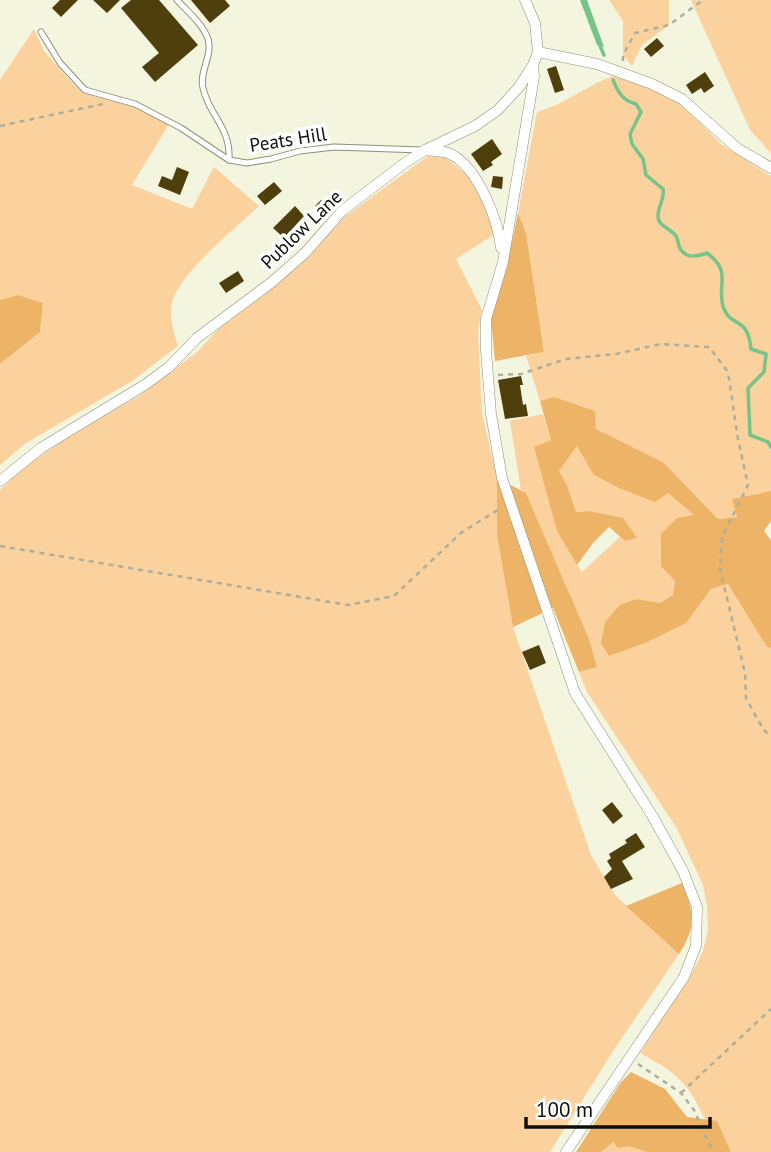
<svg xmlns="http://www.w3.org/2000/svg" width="771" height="1152" font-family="'PT Sans',sans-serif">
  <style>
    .green { fill: #fbd19d }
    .forest { fill: #edb366 }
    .water { fill: #75c489 }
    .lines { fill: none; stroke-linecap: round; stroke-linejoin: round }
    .stream { stroke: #75c489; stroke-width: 3.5 }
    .building { fill: #4e3f0c }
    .service-casing { stroke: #8e917b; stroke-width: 7 }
    .minor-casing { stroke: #8e917b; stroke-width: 11 }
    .path { stroke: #adaf9c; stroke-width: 2.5; stroke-dasharray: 5 5; stroke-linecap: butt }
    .service { stroke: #fff; stroke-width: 5 }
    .minor { stroke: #fff; stroke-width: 10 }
    .labels { text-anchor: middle; stroke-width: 7; stroke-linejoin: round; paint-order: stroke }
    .street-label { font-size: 19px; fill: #0e0f07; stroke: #fff }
  </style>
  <rect width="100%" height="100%" fill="#f3f5de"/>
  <path class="green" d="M609,0H669V25L641,46L632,66L623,55V21Z
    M691,0H771V153L750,130Z
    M34,29L44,51L71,82L83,93L137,108L169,124L132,185L192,209L214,167L259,206C236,228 179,273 172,303C169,317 174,333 178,346L132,381L26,443L0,465V364L40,332L43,303L18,295L0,300V80Z
    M613,76L663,93L682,104L721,144L771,176V491L733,499L737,517L718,519L663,462L595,429L554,397L540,401L526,356L544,352L526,233L518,213L537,112C565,104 586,86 613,76Z
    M428,156L446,158L467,175L484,198L495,234L456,259L482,310L478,332L482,413L497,478V535L513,627L591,855L615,895L679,954L613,1051L550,1152H0V490L21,469L76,432L137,397L197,352L231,316L305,259L347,215Z
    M543,414L551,440L535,447L557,531L582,572L620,537L625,541L637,538L589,511L576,512L567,485L559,471L577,446L668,493L694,515L675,581L673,595L660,603L637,599L685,623L711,589L728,584L767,647L771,648V1152H731L717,1121L705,1120C688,1081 676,1073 640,1053L692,973L703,951L708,930L707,906L703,885L676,827L587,692L579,672L597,667L589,639L526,493L521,490L510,421Z
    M615,1142L647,1152H601Z"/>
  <path class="forest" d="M518,213L526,233L544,352L495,361L491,318L506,270Z
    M18,295L43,303L40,332L0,364V300Z
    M554,397L595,411L596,429L663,462L718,519L737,517L732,499L771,491V521L764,531L771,540V648L767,647L728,584L711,589L686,623L645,643L609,656L601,643L605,622L620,605L637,599L660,603L673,595L675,581L661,566V534L677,518L694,515L668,493L655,502L619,488L594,475L577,446L559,471L567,485L576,512L589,511L623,518L637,538L625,541L609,527L593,543L577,565L557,531L534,447L551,440L540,401Z
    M497,478L526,493L589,639L597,667L579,672L553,608L513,627L497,535Z
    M682,883C694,913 697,926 679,954L626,906Z
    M631,1072L665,1089L687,1117L717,1121L731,1152H647L628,1146L618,1148L614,1142L601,1152H576L621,1082Z"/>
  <path class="water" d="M580,0H587L604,47L597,45Z"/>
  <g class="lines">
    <path class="stream" d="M600,46L604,55
      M613,80C618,92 623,101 636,104L641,112L630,134L632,144L643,159L646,175L663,189C665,199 658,206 658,216C658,227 671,228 676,236C678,239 678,243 679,246C684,259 696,257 707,253C734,273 715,286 724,309C732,328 748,316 751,349L766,354L764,372L748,388L750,435L768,442L771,447"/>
  </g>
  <path class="building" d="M60,0H78L61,17L52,8Z
    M93,0H120L107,13Z
    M131,0H159L198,45L155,82L142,67L159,53L121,8Z
    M191,0H225L230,6L210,23Z
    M657,38L664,46L651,57L644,49Z
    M556,66L564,90L555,93L547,69Z
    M705,72L714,86L704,93L701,88L692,94L686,85Z
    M492,139L502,154L491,162L493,165L483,171L471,154Z
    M177,167L189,172L180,195L158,186L162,176L172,180Z
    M493,176L503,177L502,189L491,187Z
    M274,182L282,191L265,205L257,196Z
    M321,200L328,207L321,215L315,206Z
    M295,206L304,216L284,238L273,228Z
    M238,271L244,281L226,293L219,283Z
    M521,376L523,385H520L523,405L526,404L528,416L505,419L498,380Z
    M539,645L546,663L530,670L522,652Z
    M612,802L623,816L613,824L602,810Z
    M636,833L645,847L622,861L633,879L611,889L604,877L612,869L607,861L611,858L609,854L627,843L625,840Z"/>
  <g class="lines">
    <g class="service-casing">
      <path id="service" d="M177,0C187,11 203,24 208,39C213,56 199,71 203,88C209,116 231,127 229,160
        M41,32L60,63L85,90L135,104L181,128L229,160L247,163L271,159L300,151L334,147L422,150"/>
    </g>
    <g class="minor-casing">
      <path id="minor" d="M538,52L597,64L652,84L682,99L737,148L771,168
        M533,65L534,77L503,262L486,319V351L491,414L502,478L575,693L653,817L683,871L697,907L696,946L684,977L566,1152
        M426,150C433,151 441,151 448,153C477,164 498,220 501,248
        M0,481L41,448L146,384L169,367L197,338L272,282L305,253L342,211L402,165L425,150L475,126L498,110L519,87L533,65L538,52L535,23L525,0"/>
    </g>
    <path class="path" d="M623,61V55L635,33L669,25L703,0
      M0,126L103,104
      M498,375L521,374L566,359L616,354L661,344L709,347L728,372L738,439L748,485L722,537L720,569L745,673L746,698L763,729L771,737
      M0,546L348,605L394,596L462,532L501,508
      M638,1064L681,1093L694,1110L713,1152
      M681,1093L771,1009"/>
    <use href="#service" class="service"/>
    <use href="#minor" class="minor"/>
  </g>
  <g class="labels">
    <g class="street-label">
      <text transform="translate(288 139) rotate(-9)" y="7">Peats Hill</text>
      <text transform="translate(301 229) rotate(-44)" y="7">Publow Lane</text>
    </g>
  </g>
  <path d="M526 1117v10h184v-10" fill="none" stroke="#0e0f07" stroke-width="3.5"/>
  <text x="536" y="1117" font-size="21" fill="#0e0f07" stroke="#ffffff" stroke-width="5" paint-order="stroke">100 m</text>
</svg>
